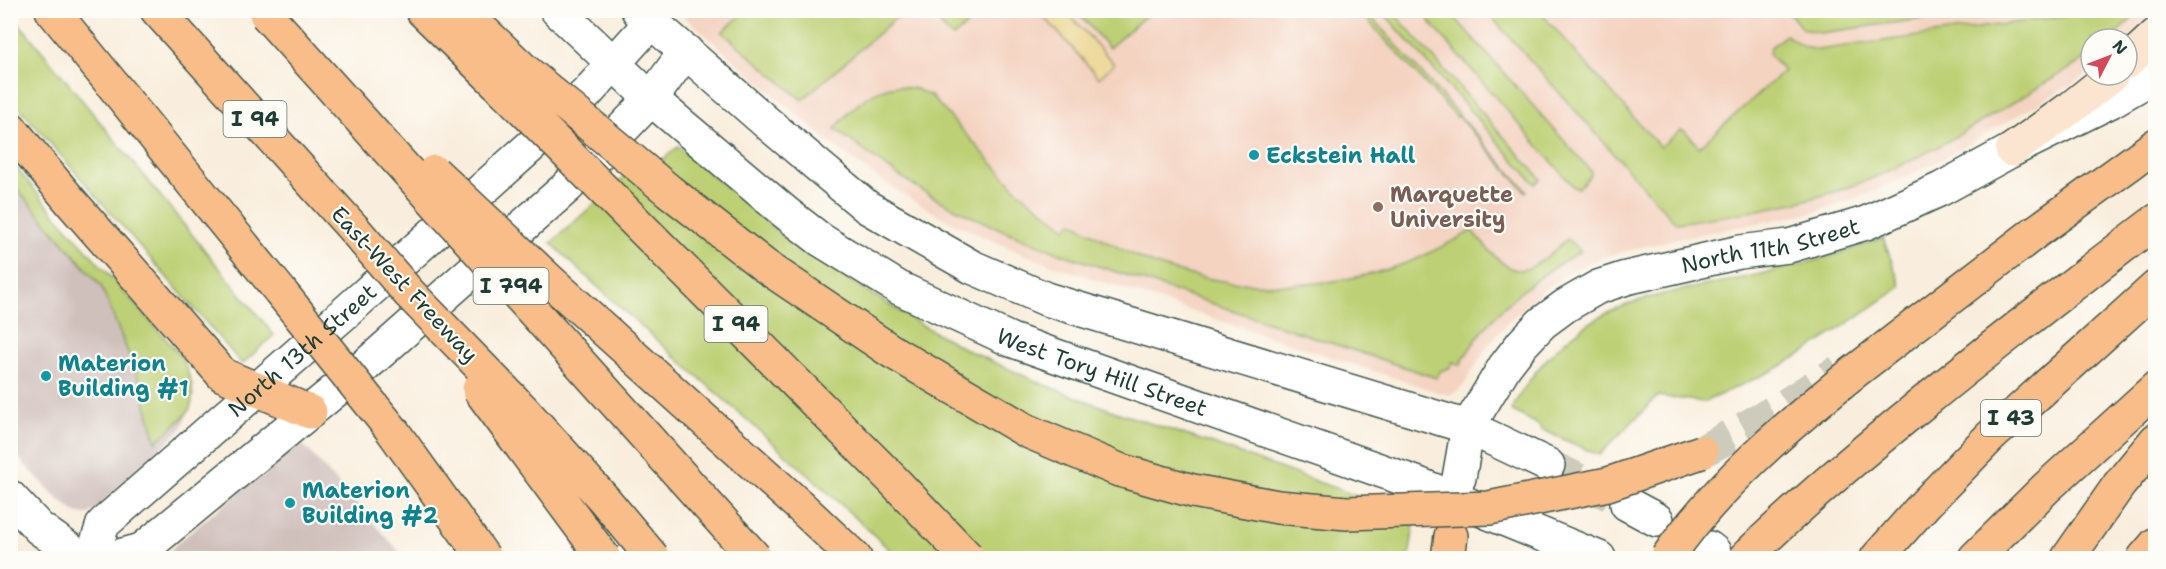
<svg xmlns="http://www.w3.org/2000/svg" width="2166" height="569" font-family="'Shantell Sans',sans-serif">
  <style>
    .built { fill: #f4d3c1 }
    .industrial { fill: #d0c0bc }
    .green { fill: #bdd074; stroke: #6e8654; stroke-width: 1.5 }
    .sand { fill: #eeda9e; stroke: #868c69; stroke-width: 1.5 }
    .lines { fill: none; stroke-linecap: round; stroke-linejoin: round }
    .tertiary-tunnel { stroke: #cdcbbb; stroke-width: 33; stroke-dasharray: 33 16; stroke-linecap: butt }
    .motorway-tunnel { stroke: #cdcbbb; stroke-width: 33; stroke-dasharray: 33 16; stroke-linecap: butt }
    .tertiary-casing { stroke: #40584d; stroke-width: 36 }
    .secondary-casing { stroke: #40584d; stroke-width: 36 }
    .motorway-casing { stroke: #40584d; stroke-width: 36 }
    .tertiary { stroke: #fff; stroke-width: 33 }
    .secondary { stroke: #fce5d0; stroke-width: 33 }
    .motorway { stroke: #f8bd89; stroke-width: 33 }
    .motorway-bridge-casing { stroke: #40584d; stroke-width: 36; stroke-linecap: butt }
    .motorway-bridge { stroke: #f8bd89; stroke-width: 33 }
    .culture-dot { fill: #0f9aa8; stroke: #fdfcf7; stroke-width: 2 }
    .education-dot { fill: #8d6e63; stroke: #fdfcf7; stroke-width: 2 }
    .labels { text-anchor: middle; stroke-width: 4.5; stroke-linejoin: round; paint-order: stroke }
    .shield { fill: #fdfcf7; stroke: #62766e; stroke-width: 1.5 }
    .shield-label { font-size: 21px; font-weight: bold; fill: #1f3d34 }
    .culture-label { font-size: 22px; font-weight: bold; fill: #0d838f; stroke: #fdfcf7; text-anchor: start }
    .education-label { font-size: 22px; font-weight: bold; fill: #785e54; stroke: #fdfcf7; text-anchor: start }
    .street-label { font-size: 22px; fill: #1f3d34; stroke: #fdfcf7 }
  </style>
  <rect width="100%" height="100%" fill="#fdfcf7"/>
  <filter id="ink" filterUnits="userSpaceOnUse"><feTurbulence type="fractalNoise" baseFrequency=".0167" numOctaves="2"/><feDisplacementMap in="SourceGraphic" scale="12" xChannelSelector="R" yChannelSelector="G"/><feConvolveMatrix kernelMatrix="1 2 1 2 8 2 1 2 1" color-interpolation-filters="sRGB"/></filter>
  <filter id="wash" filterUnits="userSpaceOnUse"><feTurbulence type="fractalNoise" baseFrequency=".008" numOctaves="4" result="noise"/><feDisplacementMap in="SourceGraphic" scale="24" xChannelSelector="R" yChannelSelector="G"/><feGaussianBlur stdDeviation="1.35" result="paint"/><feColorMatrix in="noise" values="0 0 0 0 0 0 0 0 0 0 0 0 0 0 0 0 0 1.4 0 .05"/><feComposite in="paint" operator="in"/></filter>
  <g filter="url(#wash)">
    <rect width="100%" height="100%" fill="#f9eedd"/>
    <path class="built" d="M678,11H2153L2147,24L2127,43V39H2091V72L2084,77L1944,158L1876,191L1816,212L1679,238L1600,258L1572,271L1541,292L1507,323L1489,344L1464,385L1458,391L1449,395L1437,392L1060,268L1020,253L945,219L883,182L826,140Z"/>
    <path class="industrial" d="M10,160L54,213L175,349L181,356L191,382L192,396L190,408L181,429L97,509L88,514H78L59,500L11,450Z
      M300,441L405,558H166L174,546Z"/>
    <path class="green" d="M747,10H904V11L802,100L722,32Z
      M1436,10L1449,11L1591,171V175L1578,188L1574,187L1428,20V17Z
      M956,11H983L953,37L940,25Z
      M1076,11H1151L1109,48Z
      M1359,11H1366L1527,191L1526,192L1458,116L1456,117Z
      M1382,11H1392L1541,179L1535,184Z
      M1486,11H1539L1660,147L1681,130L1685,131L1699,147L1784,71L1769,54L1771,47L1786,35L1804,47L1818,50L2100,11H2129L2133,13L2134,17L2110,39H2091V55L2074,66C1995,112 1913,170 1824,195C1776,209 1725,216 1676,223Z
      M1787,11H1979L1821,33L1803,29Z
      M10,12L274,335L242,364L11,98Z
      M896,86L916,89L931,96L1018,191L1066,228L1072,222C1102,238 1130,256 1162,267C1244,293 1340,291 1419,258C1437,250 1454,240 1472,231C1514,279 1518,284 1567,239L1581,251C1531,279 1488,314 1460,365L1453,362L1449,368L1440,371L1437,378L1059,253C1018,237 976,220 937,199C901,179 868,154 835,129C852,108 868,90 896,86Z
      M678,147L785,237L824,264L920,324L969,351L1042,384L1116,412L1210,443L1415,517L1409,558H898C786,449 663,351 551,243L643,160H662Z
      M10,160L54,213L181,356C188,371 197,391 190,408C187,417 164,434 156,442L141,385L101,286L11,182Z
      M1883,238L1901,287L1808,350L1776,369L1704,402L1658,396L1599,455L1542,430L1537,424L1511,410C1539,359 1579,320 1635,302C1667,291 1701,287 1733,280C1784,269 1835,257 1883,238Z"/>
    <path class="sand" d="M1039,11H1066L1114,64L1099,78Z"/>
  </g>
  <g filter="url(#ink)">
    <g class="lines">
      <path class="tertiary-tunnel" d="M1548,465L1610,495"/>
      <path class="motorway-tunnel" d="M1701,452L1782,407L1839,371"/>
      <g class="tertiary-casing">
        <g id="tertiary">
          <path id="s1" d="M557,10L651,99L786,213L821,240L899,288L1011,340L1416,483L1599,558"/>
          <path d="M638,10L766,122L867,207L972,267L1046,299L1468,427L1548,465"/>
          <path id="s2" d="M1459,478L1468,427L1505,366L1522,344L1542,323L1565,306L1598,287L1626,278L1740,252L1789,246L1866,223L1941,189L2012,150L2111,101L2156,75"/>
          <path d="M10,497L39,528L81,558"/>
          <path d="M1627,504L1657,520"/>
          <path d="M1709,548L1714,552"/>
          <path id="s3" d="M92,558L103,524L347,311L541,137L587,93L651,22"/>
          <path d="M112,558L142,550L366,365L567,187L651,99L686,51"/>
        </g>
      </g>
      <g class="secondary-casing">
        <path id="secondary" d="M2127,62L2156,35
          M2012,150L2072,107L2112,75"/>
      </g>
      <g class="motorway-casing">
        <path id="motorway" d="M52,10L280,291
          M157,10L353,228
          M422,10L504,90
          M461,10L524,70
          M10,128L72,203L223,375L310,412
          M2033,234L2156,145
          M801,507L855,558
          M1448,558L1451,536
          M1745,558C1801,503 1861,453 1923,403C1999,341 2077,281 2156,221
          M1877,558L1925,504L1990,437L2156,287
          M1975,558L2046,488L2156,388
          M2068,558L2119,485L2156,440
          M2144,558L2156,544"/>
      </g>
      <use href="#tertiary" class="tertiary"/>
      <use href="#secondary" class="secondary"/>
      <use href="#motorway" class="motorway"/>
      <g class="motorway-bridge-casing">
        <path id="motorway-bridge" d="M266,14L755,558
          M524,70L669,191L765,266L891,351L1027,431L1119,470L1193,491L1278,507L1347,513L1489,508L1608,484L1701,452
          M504,90L892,479L968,558
          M434,172L549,280L801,507
          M353,228L409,293L524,411L603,498L653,558
          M280,291L392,430L484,558
          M479,389L604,558
          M1667,558C1717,485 1785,428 1853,373C1913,326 1973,280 2033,234"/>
      </g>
      <use href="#motorway-bridge" class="motorway-bridge"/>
    </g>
  </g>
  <g class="culture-dot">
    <circle cx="1254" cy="155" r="6"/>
    <circle cx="46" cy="376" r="6"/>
    <circle cx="290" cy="503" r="6"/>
  </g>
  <circle class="education-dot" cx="1378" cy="207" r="6"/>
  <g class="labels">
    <g class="shield">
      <rect x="223.5" y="101" width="63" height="36" rx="4.5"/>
      <rect x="473.5" y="268" width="75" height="36" rx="4.5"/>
      <rect x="704.5" y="306" width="63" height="36" rx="4.5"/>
      <rect x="1981" y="400" width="60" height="36" rx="4.5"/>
    </g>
    <g class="shield-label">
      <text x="255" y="126">I 94</text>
      <text x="511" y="293">I 794</text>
      <text x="736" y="331">I 94</text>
      <text x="2011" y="425">I 43</text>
    </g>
    <g class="culture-label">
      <text x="1266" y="163">Eckstein Hall</text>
      <text x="58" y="371">Materion<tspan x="58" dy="25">Building #1</tspan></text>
      <text x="302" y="498">Materion<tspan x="302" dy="25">Building #2</tspan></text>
    </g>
    <g class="education-label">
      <text x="1390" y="202">Marquette<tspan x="1390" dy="25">University</tspan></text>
    </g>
    <g class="street-label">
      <text dy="8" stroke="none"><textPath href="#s2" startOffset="424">North 11th Street</textPath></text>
      <text transform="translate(405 284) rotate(47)" y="8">East-West Freeway</text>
      <text dy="8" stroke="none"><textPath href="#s3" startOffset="300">North 13th Street</textPath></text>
      <text dy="8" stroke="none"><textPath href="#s1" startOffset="662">West Tory Hill Street</textPath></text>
    </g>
  </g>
  <rect width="2166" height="569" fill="none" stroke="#fdfcf7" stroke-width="36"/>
  <g transform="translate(2109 57) rotate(48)"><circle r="28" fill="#fdfcf7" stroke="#a4b0a9" stroke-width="1.5"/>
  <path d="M0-4.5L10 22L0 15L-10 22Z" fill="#d1495b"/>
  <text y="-9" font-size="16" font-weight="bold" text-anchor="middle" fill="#1f3d34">N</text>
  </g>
</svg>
